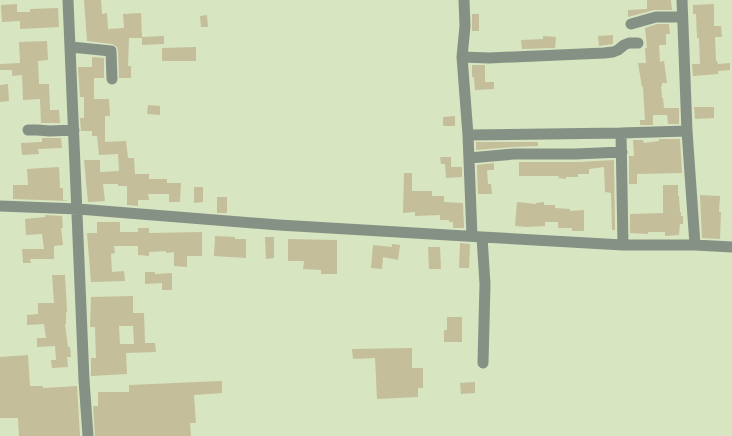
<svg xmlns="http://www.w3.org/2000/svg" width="732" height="436" font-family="Raleway,sans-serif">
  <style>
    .building { fill: #c4be9a; fill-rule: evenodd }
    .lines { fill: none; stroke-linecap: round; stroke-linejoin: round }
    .minor { stroke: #859185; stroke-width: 11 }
  </style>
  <rect width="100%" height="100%" fill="#d8e5c1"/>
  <path class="building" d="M84,0H101L102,14L107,13L108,29L124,28L123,14L141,13L142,37L164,36V44L142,45V38H129L128,66H131V78H119L118,51L117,47L112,44L87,41Z
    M647,0H671L672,10H654L628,17V10L647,9Z
    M17,4V12H30V9L58,8L59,27L20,29V21L2,22L1,5Z
    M714,4V26H721L722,37H715L716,61H717L718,64L730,63V70L718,71V74L693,76L692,64H700L699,38H697L696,14H693V5Z
    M472,14H479V31H472Z
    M207,15L208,27H201L200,16Z
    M657,24H669L670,34H666V45H659L660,62L664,61L667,83H662V86H661L662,98H663L664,108H679V124H668L667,115H653V125H640V120H645L643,87H642L638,63H646L645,48H647L645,28Z
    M613,35V44L599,46L598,36Z
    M543,36L556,37L555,48L522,49L521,40L543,39Z
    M47,41L48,60L38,61L39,84H49L50,110H59L60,123H41L40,99L23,100L22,75L12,76V70H0V64L20,63L19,42Z
    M196,47V61H162V48Z
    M92,57L104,58V78H94V99H109L110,116H105V142L126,141L128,158H134L135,174H149V179H167V183H181L180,202H169V194H148L149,200H138V206L127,205V186H118V184H103L105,201L88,202L84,160H100V172L119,171L118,154L99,155L97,136H92V131H81L80,118H84V97H80L78,67H92Z
    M472,65H485V82H494V89L475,90L474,77H472Z
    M8,84L9,101L0,102V85Z
    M148,105L160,106V115L147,114Z
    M694,107H714V118L695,119Z
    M455,116V126H443V117Z
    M42,138H61L62,148L38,149L39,154L22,155L21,143L42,142Z
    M659,139H680L682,173L637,174V184H629V156H634L633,140H643L644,143L659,141Z
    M476,142H538V146L513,147L476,150Z
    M440,157H451V167H462V177L446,178L445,164H441Z
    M614,160L615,230H612L611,193L605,192L604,167L589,169V174H578V177H566V179L558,178L559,176H519V162H580Z
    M494,163V170H487L488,184H491L492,194H478L477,165Z
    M59,167L60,188H63V200L69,201L13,199V185H28L27,169Z
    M404,173H412V191H432V196H444V202L463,203L464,228H453V222H449V220H440V215L415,216V212L403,213Z
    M663,185H678V196H679L680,212H681V216H683V224H680L679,235L665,236V232H648V234L630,233V214L663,213Z
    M194,187H203V202L194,203Z
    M700,195L720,196L719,212H721L720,239L702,238Z
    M217,197H227V213H217Z
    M517,202L536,204V203L544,202V205H555V208L570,209V211L584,210V231H572V228H558V222H545V226L527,227L515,226Z
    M45,215L62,216L63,228H61L63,245L54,246V259H30L31,263H23L22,249H44L42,234L26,235L25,219L45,217Z
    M97,222H120V232H138V228H149V233L202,232V256H187V267L174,266V252L166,253V251L149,252V256L138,255V246H114L115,253L111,254L112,272L124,271L125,281L91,282L87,233H97Z
    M215,236L235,237V239H246V258L214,256Z
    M265,237H274V258L266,259Z
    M288,239L337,240V274H321V270L303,269L304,261H288Z
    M460,243L470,244L469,268H459Z
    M392,244L400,245L398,260L383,257L382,269L371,268L373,245L392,247Z
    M428,247H440L441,269H429Z
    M145,272H155V274L172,273V290H162V283L145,284Z
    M52,275H65L67,312H66V324H65L68,347H70L71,357H67L68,367L52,368L51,360H56L55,346L37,347V338H46L44,324L27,325V315L38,314V303H54Z
    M133,296V313H144L145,343H155L156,352L126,353L127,374L91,376V358H96L95,327H90L91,297ZM119,326H133L134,344H120Z
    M447,317H462V342H444V330H447Z
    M412,348V368H423V388H418V397L377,399L375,358L353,359L352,349Z
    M28,355L30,386H43V388L77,386L80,436H19L18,418H0V357Z
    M222,381V393L194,395L196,423H190L191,436H95L93,406H98V392H129V385Z
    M475,382V393L461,394L460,383Z"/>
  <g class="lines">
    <path class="minor" d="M68,0L84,380L88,436
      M464,0L465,26L462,57L468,135L472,236
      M682,0L687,131L695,245
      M631,24L656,17H682
      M71,47L111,51L112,79
      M462,57L489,58L604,53L613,52L618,50L624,45L629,43H638
      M28,130H37L50,131L74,130
      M621,133L623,245
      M468,135L621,133L687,131
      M469,158L514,154H575L622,152
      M0,206L78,209L279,225L482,237L623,245H695L732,247
      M482,237L485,284L483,363"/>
  </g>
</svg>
